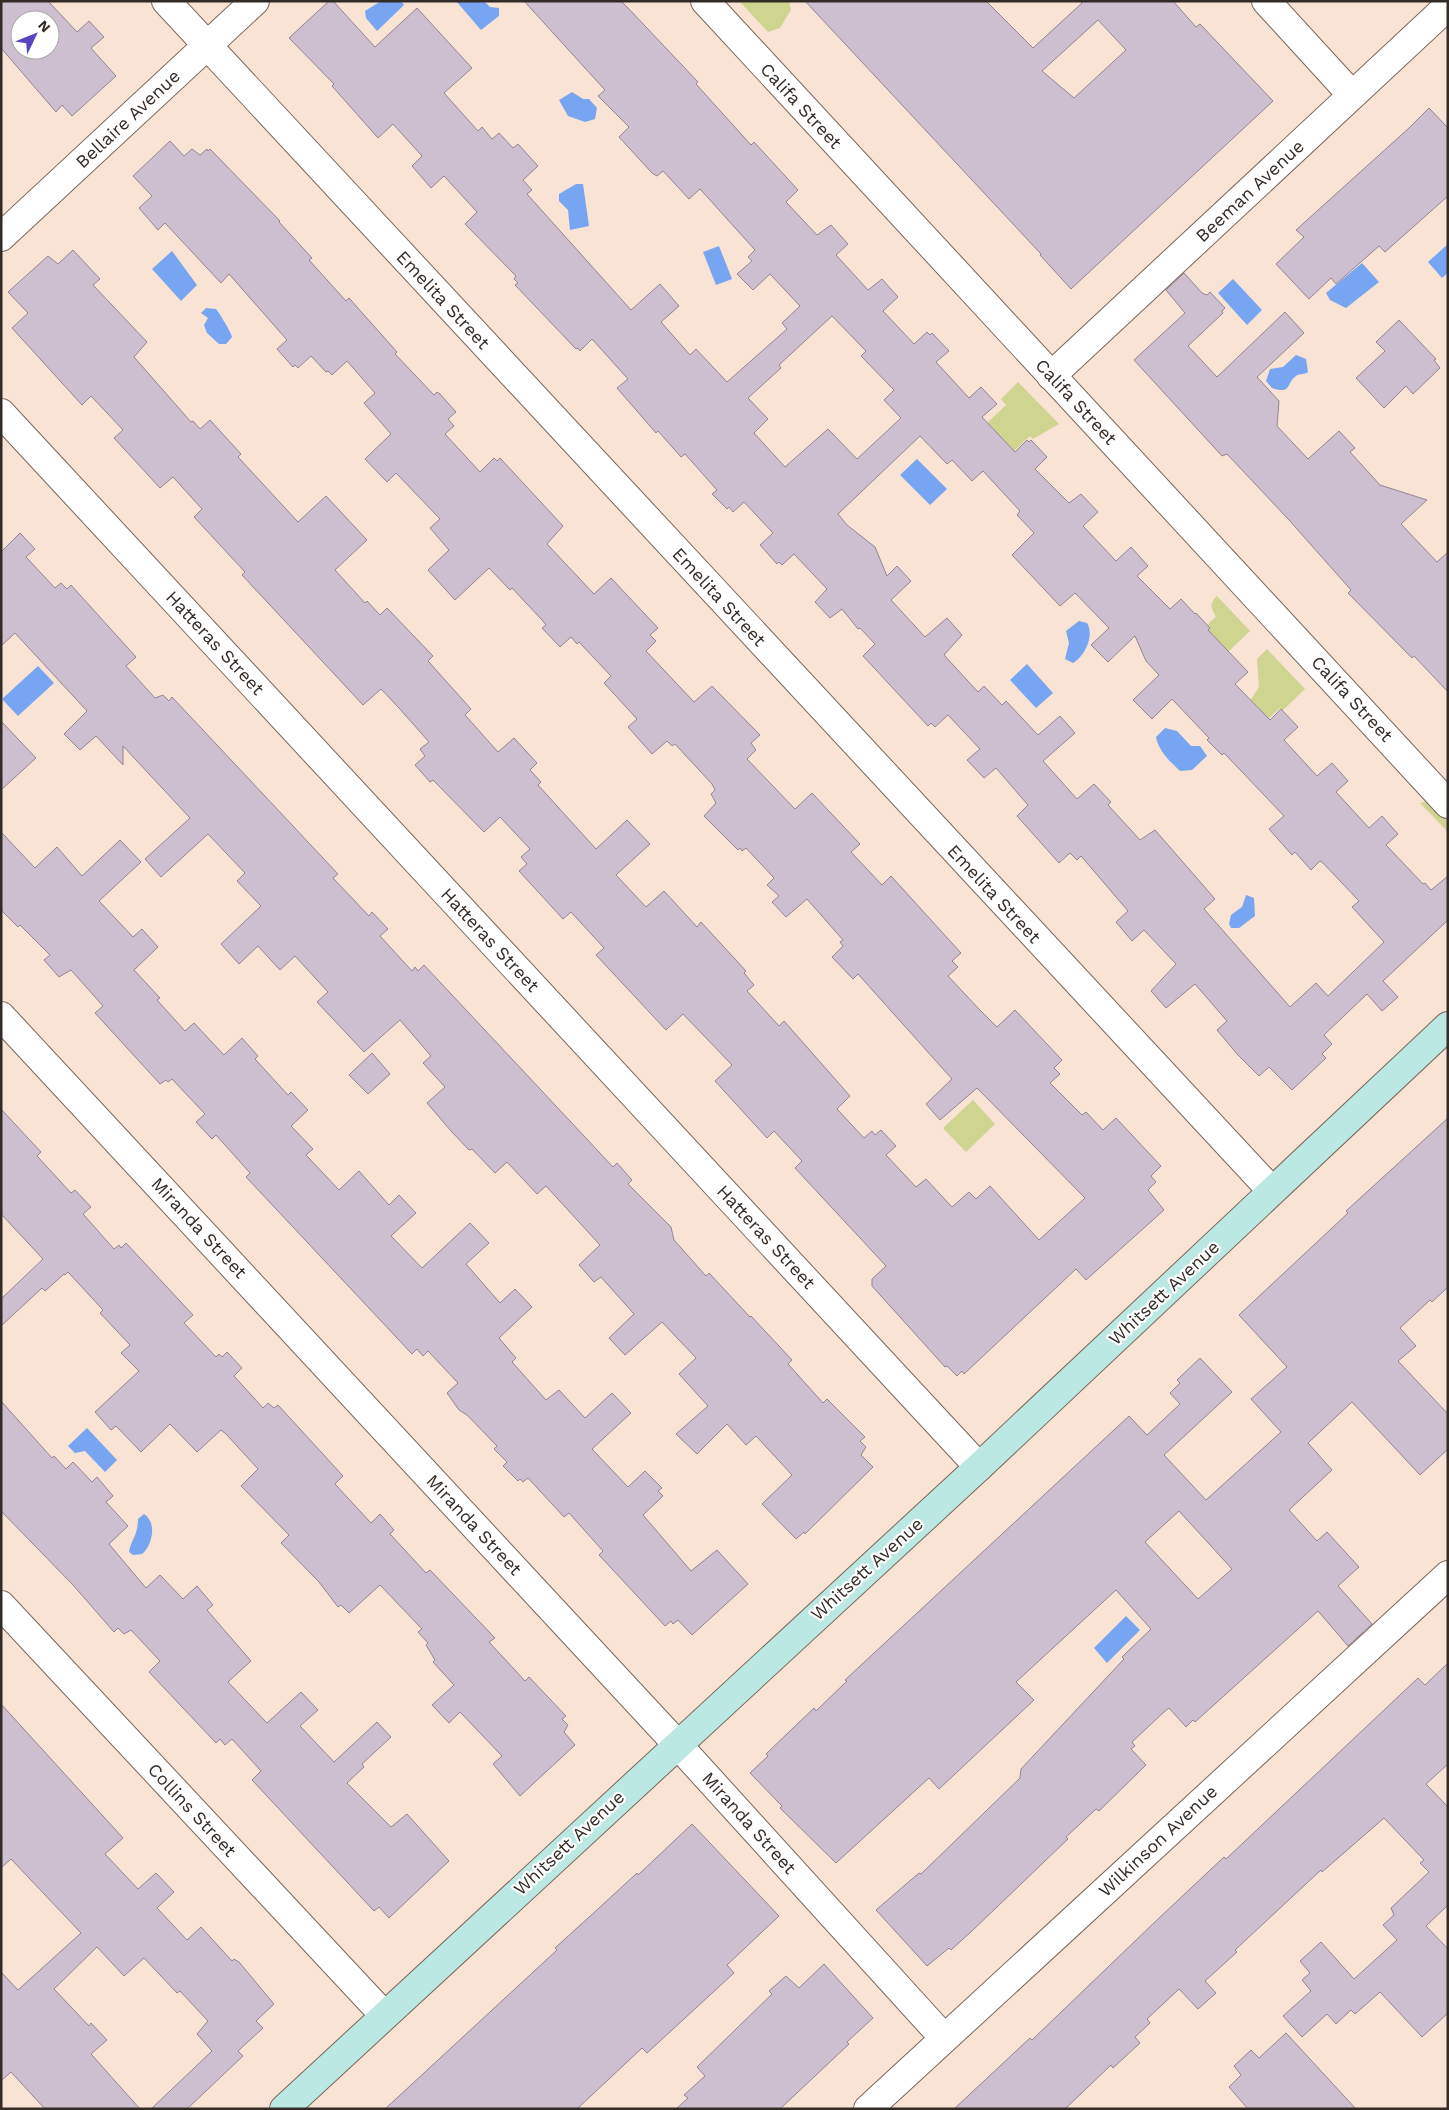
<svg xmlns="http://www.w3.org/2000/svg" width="1449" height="2110" font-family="'Work Sans',sans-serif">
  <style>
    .green { fill: #cfd491 }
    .water { fill: #77a5f2 }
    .building { fill: #cdbed0; stroke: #938495; fill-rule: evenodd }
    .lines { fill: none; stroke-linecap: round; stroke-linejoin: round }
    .minor-casing { stroke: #79675a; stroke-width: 30 }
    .tertiary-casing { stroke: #79675a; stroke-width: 30 }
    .secondary-casing { stroke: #79675a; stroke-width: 30 }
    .minor { stroke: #fff; stroke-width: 28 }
    .tertiary { stroke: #fff; stroke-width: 28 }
    .secondary { stroke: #bce8e4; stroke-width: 28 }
    .labels { text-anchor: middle; stroke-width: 4.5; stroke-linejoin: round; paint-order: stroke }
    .street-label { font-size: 18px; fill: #332b26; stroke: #fff }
  </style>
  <rect width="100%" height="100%" fill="#f8e3d5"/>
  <g class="green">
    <path d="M739,1H789L791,10L780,28L768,32Z"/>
    <path d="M1018,382L1059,424L1033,439L1030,436L1013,452L987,423L1006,405L1001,399Z"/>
    <path d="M1217,596L1250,631L1213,666L1207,625L1216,617C1211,607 1209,604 1217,596Z"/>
    <path d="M1267,649L1305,689L1282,711L1280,708L1264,723L1250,701L1259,687L1257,659Z"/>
    <path d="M1428,801L1448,821V832L1420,803Z"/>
    <path d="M973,1100L995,1124L966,1152L943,1128Z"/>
  </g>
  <g class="water">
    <path d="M381,1H401L404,5L377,31L366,18L365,11Z"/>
    <path d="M456,1H484L490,7L499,8V16L481,30Z"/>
    <path d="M572,92L583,99H589L597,108L595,119L585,122L568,116L559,100Z"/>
    <path d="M576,184H583L589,226L570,230L568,210L559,201V194Z"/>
    <path d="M1448,244V273L1442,278L1428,262Z"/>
    <path d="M719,246L732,279L716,285L703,252Z"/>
    <path d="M172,251L197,285L181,301L152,269Z"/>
    <path d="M1362,263L1379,282L1346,308L1330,300L1326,293Z"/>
    <path d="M1233,279L1262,310L1247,325L1218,293Z"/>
    <path d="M206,308L216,309C219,312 232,334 232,337L226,344H219L207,333L204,325L208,318L201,313Z"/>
    <path d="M1296,355L1306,359L1308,372C1304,375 1300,373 1296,376C1286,383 1292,395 1272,388L1266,381L1270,369L1283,367Z"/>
    <path d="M917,459L947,489L930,505L900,475Z"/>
    <path d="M1079,621L1087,623C1095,636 1084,657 1073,663L1065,659L1069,643L1066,631Z"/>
    <path d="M1027,664L1053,693L1036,708L1010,680Z"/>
    <path d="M38,666L54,683L18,716L2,699Z"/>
    <path d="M1165,728L1177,731L1191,746H1200L1207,756L1192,770L1180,771C1170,761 1159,752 1156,737Z"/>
    <path d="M1246,895L1254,898L1255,916L1239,928H1231L1229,924L1231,915L1242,907Z"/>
    <path d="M87,1428L117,1460L105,1472L85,1451L75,1453L68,1446Z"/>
    <path d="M144,1514C157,1522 153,1545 142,1554L133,1555L129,1552C131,1539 138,1536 138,1519Z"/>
    <path d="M1126,1616L1140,1630L1107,1663L1094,1648Z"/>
  </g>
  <g class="building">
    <path d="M1,1H48L77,32L89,21L104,37L91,48L116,76L72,116L62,105L56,112L1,48ZM20,20H50V50H20Z"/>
    <path d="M329,1H333L375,47L417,8L472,68L444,93L478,131L482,127L492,139L499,133L513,148L518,144L538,166L523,180L532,190L527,194L631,310L660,284L679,306L661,322L690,355L696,349L727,382L787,329L782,323L800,306L770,274L753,290L737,274L752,261L748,257L755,250L700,189L689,199L663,171L657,176L652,173L619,137L629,127L598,96L605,90L524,1H621L629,9L698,82L696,84L751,145L754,142L798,190L786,202L817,235L831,225L848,244L836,255L868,290L882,279L898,297L883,311L914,344L927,332L930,335L932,333L949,351L936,362L969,398L981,387L997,404L982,417L1015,452L1027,440L1029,442L1031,440L1047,457L1035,469L1069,503L1081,494L1098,512L1083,526L1116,561L1131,547L1148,566L1137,576L1170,609L1181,599L1195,614L1196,613L1210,628L1208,630L1248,672L1235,684L1270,720L1281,709L1298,727L1284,740L1317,776L1332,763L1348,781L1336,792L1369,828L1382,816L1398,834L1386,845L1423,884L1425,883L1431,890L1448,876V920L1383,981L1398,997L1382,1011L1367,994L1324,1035L1332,1044L1322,1054L1326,1058L1292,1090L1269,1067L1259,1076L1237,1054L1217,1030L1227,1021L1195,984L1166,1008L1151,991L1176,964L1144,930L1132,941L1116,922L1128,911L1081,856L1077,860L1070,853L1059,863L1017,816L1028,805L996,768L984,778L967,760L980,749L948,715L935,727L931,723L928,726L863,656L875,644L860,628L858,629L842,609L830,618L815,602L827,589L794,554L782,565L779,562L777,564L760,545L773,533L744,502L733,512L729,507L727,509L712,494L717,490L685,454L681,457L658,431L656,433L617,388L628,379L592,339L580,351L578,348L576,349L515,285L518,283L514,279L516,276L465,224L477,212L444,176L431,188L412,166L422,156L393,124L378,138L332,86L334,84L289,38ZM832,316L866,351L861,356L894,390L884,400L901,418L857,459L828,429L785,467L754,433L768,419L748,398L781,368L779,365ZM920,436L947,464L952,460L972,481L983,471L1020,511L1017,515L1034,533L1012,555L1060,606L1075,593L1109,628L1091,645L1108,662L1135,636L1146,661L1159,675L1133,700L1152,719L1172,699L1209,738L1207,740L1222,755L1224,753L1284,816L1269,829L1292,855L1295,852L1311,870L1320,861L1323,863L1359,901L1352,907L1384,942L1328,996L1316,983L1290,1007L1204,909L1215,899L1155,830L1140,840L1108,805L1111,802L1094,784L1077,799L1043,761L1075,733L1060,716L1038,735L1006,701L1002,705L984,686L978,692L944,655L962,635L947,618L925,637L891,600L911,581L897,566L887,576L875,547L847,525L838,514Z"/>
    <path d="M805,1H986L1033,48L1082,3L1080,1H1173L1196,27L1200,24L1273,101L1071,289L1040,255L1041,254ZM1098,20L1126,50L1074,98L1042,71Z"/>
    <path d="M1429,108L1448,128V196L1385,252L1379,246L1336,284L1331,278L1309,299L1276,264L1304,237L1296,230L1409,128Z"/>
    <path d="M170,141L184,156L192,149L200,155L207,149L208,151L210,149L280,221L279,222L312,258L309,260L346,301L349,298L397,352L395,354L434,395L437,392L440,394L456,412L448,419L454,426L445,434L480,472L494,458L497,461L500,458L563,526L547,544L594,594L611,578L658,628L650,635L656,641L646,651L694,702L712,686L760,735L751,743L756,750L747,759L795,809L812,793L860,844L851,852L882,885L891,876L961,953L952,961L958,967L948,976L978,1008L997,1027L1015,1010L1062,1060L1054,1068L1060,1074L1050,1083L1082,1115L1086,1112L1103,1130L1116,1118L1161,1166L1151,1176L1156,1182L1148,1190L1164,1210L1086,1280L1076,1269L964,1374L962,1371L957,1376L947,1366L945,1367L872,1286V1279L886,1266L795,1168L802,1161L774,1131L767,1138L715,1081L732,1065L683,1014L666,1030L596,955L604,948L571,912L563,919L519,871L527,864L521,857L530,849L500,817L484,832L433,780L430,782L415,765L425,756L420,749L429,742L399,708L381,689L363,705L242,575L245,572L194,517L202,509L173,477L160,488L114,438L123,430L91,396L82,405L12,328L28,313L8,292L48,256L58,264L73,250L100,279L93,285L147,342L134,357L191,422L193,421L200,429L210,420L241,454L238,457L298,522L326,496L367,540L335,570L365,603L367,601L380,615L387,608L433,656L428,661L471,709L465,715L498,752L514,738L537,763L530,770L541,782L538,785L596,849L627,820L650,844L616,875L646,907L664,891L697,927L701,922L746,971L744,973L754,985L747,991L779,1026L784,1021L850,1096L837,1109L864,1138L872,1131L875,1135L881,1130L896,1146L886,1155L916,1187L926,1179L952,1207L969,1192L976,1199L990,1186L1039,1240L1085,1198L977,1088L940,1120L926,1104L952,1079L858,974L853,979L832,957L843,946L840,942L843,940L807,899L786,917L772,902L779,896L767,885L774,878L746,848L742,851L740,848L738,850L704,816L716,803L711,794L715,790L712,784L675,744L672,746L667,741L652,754L628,727L637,719L604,683L611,676L579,642L577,644L571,637L560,647L542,628L546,625L542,620L512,588L510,590L489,568L455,600L428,570L449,550L430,528L440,519L396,473L387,482L365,459L391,434L364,403L375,393L347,361L332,375L328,371L326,372L311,356L298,368L295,365L293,367L277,349L287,340L229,274L221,283L165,223L158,230L139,208L152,196L133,176Z"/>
    <path d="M1184,273L1202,293L1207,295L1210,292L1225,308L1222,311L1223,313L1188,346L1217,377L1285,312L1304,333L1257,377L1279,401L1277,426L1308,459L1339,431L1355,448L1350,452L1380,485L1427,500L1401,524L1437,562L1448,552V692L1414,656L1412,658L1348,593L1351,590L1289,520L1227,454L1222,456L1134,360L1185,313L1166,290Z"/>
    <path d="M1399,320L1436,359L1434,360L1440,368L1413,394L1406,386L1384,408L1356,378L1385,351L1376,342Z"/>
    <path d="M20,533L35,549L26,557L55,588L61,583L67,589L71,585L136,657L126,666L155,698L163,695L169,701L172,697L338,874L333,878L369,916L372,912L388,929L380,936L412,971L415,967L418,971L424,965L613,1167L617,1163L632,1180L628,1184L671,1227L674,1240L706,1276L709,1273L750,1317L751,1316L792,1360L788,1364L823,1403L827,1399L865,1437L860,1441L866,1447L861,1455L873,1467L805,1534L804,1532L796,1539L762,1504L792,1475L756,1436L746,1445L727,1424L697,1454L676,1434L708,1406L679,1374L696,1358L662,1322L625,1355L609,1338L634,1314L601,1277L594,1282L579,1265L600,1245L546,1186L537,1194L507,1162L495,1173L472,1149L469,1150L451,1131L427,1103L445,1087L423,1063L431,1056L400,1020L364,1052L317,1002L328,992L295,956L280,970L258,946L239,964L221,944L261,906L237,881L245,873L208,834L161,877L145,859L190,818L123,746V765L96,736L80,750L64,734L87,711L15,633L1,646V552Z"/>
    <path d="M1,721L36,758L1,790Z"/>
    <path d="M1,832L35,868L57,847L82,876L120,840L141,862L99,901L133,937L142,929L158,947L134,970L160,998L157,1000L185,1031L194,1023L224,1055L242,1038L258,1056L255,1059L288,1095L291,1092L308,1110L291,1126L313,1149L306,1155L339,1190L359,1171L389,1205L399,1195L416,1213L391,1236L422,1268L470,1223L489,1243L466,1264L500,1303L515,1289L532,1307L499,1338L516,1358L512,1362L546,1400L559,1390L585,1418L612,1393L631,1413L592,1449L628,1487L645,1471L662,1488L658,1491L663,1496L643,1515L691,1571L717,1550L748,1584L692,1635L678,1620L673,1624L671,1621L665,1626L599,1555L603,1551L569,1513L564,1517L528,1478L523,1482L520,1479L518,1481L503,1466L507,1462L494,1449L497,1446L467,1415L459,1410L447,1393L458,1383L428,1351L423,1356L417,1349L412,1354L246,1177L250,1173L216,1135L212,1139L196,1122L205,1114L172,1079L168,1082L166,1080L160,1084L95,1013L103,1006L71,970L59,977L44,960L50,955L20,925L18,927L1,910Z"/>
    <path d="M372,1053L390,1074L368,1094L349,1075Z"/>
    <path d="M1,1109L41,1152L37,1156L71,1193L75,1190L91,1207L83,1214L114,1249L119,1245L121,1248L126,1243L193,1315L184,1323L216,1357L219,1354L222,1357L227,1352L242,1368L234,1376L263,1408L268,1403L274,1408L278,1405L343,1476L335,1484L371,1523L380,1514L394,1530L390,1534L426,1573L430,1570L495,1638L489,1642L525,1681L529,1677L566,1716L562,1719L568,1725L564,1732L575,1745L520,1796L493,1764L502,1756L460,1712L449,1723L432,1705L454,1685L433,1662L435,1660L426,1645L428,1643L418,1632L422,1629L380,1585L349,1613L341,1605L338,1607L319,1582L281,1543L289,1535L241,1486L258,1469L226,1434L221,1430L197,1452L170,1424L141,1452L116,1426L111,1430L95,1412L139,1371L121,1353L130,1345L100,1313L103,1310L68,1272L65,1275L64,1274L45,1291L42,1288L1,1326V1299L43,1259L1,1214Z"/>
    <path d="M1448,1118V1287L1432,1302L1430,1300L1400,1328L1416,1346L1398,1361L1448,1414V1449L1420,1475L1352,1402L1308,1443L1332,1470L1289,1510L1317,1541L1327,1532L1359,1567L1338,1586L1372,1624L1348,1646L1318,1611L1195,1722L1193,1720L1186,1727L1169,1708L1164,1712L1132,1742L1135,1746L1131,1749L1146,1765L1099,1811L1096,1809L1066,1837L1068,1839L973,1930L951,1950L949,1948L927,1966L876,1910L919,1873L921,1874L1020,1778L1021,1769L1124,1659L1122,1657L1151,1629L1116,1590L1016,1682L1034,1700L939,1789L929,1778L836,1863L780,1808L782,1806L750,1773L768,1756L766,1754L814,1708L816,1711L847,1681L845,1680L1129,1416L1147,1435L1180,1404L1170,1393L1180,1383L1177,1380L1200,1358L1232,1392L1164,1455L1206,1500L1281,1432L1251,1399L1287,1367L1239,1315L1331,1229L1348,1213L1346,1211ZM1179,1511L1232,1569L1198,1599L1145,1542Z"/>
    <path d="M1,1401L52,1458L54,1456L66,1469L73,1462L92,1482L97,1477L113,1496L106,1502L128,1526L109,1544L146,1588L160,1575L183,1599L197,1586L213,1605L207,1610L251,1661L228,1682L267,1723L301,1692L318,1710L300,1726L334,1762L377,1722L391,1737L362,1764L364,1767L347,1783L391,1827L407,1814L449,1861L389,1918L379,1907L374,1911L252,1780L261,1771L232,1739L225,1745L220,1739L216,1743L149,1672L160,1661L131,1630L124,1634L118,1628L114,1632L73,1585L1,1511Z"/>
    <path d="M1448,1663V1764L1426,1784L1448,1807V1905L1426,1926L1448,1949V2013L1422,2037L1380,1992L1355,2014L1351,2010L1336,2024L1327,2014L1302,2037L1283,2016L1311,1991L1302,1980L1310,1973L1300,1961L1321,1942L1354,1979L1397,1940L1383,1925L1394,1915L1391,1908L1429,1872L1420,1863L1424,1860L1384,1818L1322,1872L1321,1870L1235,1950L1237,1952L1205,1981L1216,1993L1198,2009L1179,1989L1147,2019L1150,2023L1135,2037L1140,2043L1113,2068L1111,2065L1065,2109H954L1030,2038L1032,2040L1158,1919L1224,1857L1226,1859L1418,1678L1425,1685Z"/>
    <path d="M1,1704L123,1838L105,1854L138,1889L156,1873L174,1892L157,1908L187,1940L201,1927L232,1961L234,1959L239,1962L274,2004L256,2021L263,2028L238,2051L243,2056L187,2109H151L212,2051L197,2034L208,2021L180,1991L177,1993L144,1958L124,1976L97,1947L54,1989L89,2026L91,2023L107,2040L91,2054L140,2109H45L11,2072L1,2081V1972L18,1990L81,1933L11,1859L1,1868Z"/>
    <path d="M692,1824L779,1916L727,1965L734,1973L647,2053L642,2048L577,2109H385L557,1950L555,1948L599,1908L637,1873L638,1875Z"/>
    <path d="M824,1964L873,2018L847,2042L849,2044L780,2109H676L688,2098L684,2095L705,2076L697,2067L772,1994L769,1991L786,1976L799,1988Z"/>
    <path d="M1286,2033L1356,2109H1248L1229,2087L1241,2075L1234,2066L1251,2050L1259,2058Z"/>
  </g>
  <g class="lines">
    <g class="minor-casing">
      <g id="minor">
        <path d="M166,1L1272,1191"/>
        <path d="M705,1L1448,804"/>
        <path d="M1266,1L1352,95"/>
        <path d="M1051,376L1448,6"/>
        <path d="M1,413L979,1467"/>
        <path d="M1,1016L677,1744L944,2038"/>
        <path d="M1,1605L384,2015"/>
        <path d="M868,2109L1448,1575"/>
      </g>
    </g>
    <g class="tertiary-casing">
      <path id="tertiary" d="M1,237L255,1"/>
    </g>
    <g class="secondary-casing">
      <path id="secondary" d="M284,2109L979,1467L1448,1026"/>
    </g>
    <use href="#minor" class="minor"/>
    <use href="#tertiary" class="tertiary"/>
    <use href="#secondary" class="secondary"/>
  </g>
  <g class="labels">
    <g class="street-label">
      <text transform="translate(801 106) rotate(47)" y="6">Califa Street</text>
      <text transform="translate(128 119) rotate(-43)" y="6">Bellaire Avenue</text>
      <text transform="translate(1250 191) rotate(-43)" y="6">Beeman Avenue</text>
      <text transform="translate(443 300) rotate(47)" y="6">Emelita Street</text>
      <text transform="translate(1076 402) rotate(47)" y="6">Califa Street</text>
      <text transform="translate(719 597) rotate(47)" y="6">Emelita Street</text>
      <text transform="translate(215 643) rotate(47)" y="6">Hatteras Street</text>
      <text transform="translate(1352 699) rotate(47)" y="6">Califa Street</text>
      <text transform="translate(994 894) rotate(47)" y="6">Emelita Street</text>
      <text transform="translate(490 940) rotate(47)" y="6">Hatteras Street</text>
      <text transform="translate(199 1228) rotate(47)" y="6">Miranda Street</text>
      <text transform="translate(766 1237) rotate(47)" y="6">Hatteras Street</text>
      <text transform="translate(1164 1293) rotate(-43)" y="6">Whitsett Avenue</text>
      <text transform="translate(474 1525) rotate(47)" y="6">Miranda Street</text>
      <text transform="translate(867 1569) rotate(-42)" y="6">Whitsett Avenue</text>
      <text transform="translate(192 1810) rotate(47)" y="6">Collins Street</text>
      <text transform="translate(749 1823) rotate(48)" y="6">Miranda Street</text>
      <text transform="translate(1158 1841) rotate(-43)" y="6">Wilkinson Avenue</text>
      <text transform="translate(569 1843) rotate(-43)" y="6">Whitsett Avenue</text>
    </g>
  </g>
  <rect width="1449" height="2110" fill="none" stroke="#332b26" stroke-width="5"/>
  <g transform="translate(35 35) rotate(47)"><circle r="24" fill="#ffffff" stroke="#adaaa8"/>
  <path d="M0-4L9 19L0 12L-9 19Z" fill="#5546be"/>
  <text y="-8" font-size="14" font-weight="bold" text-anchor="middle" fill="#332b26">N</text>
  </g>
</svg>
